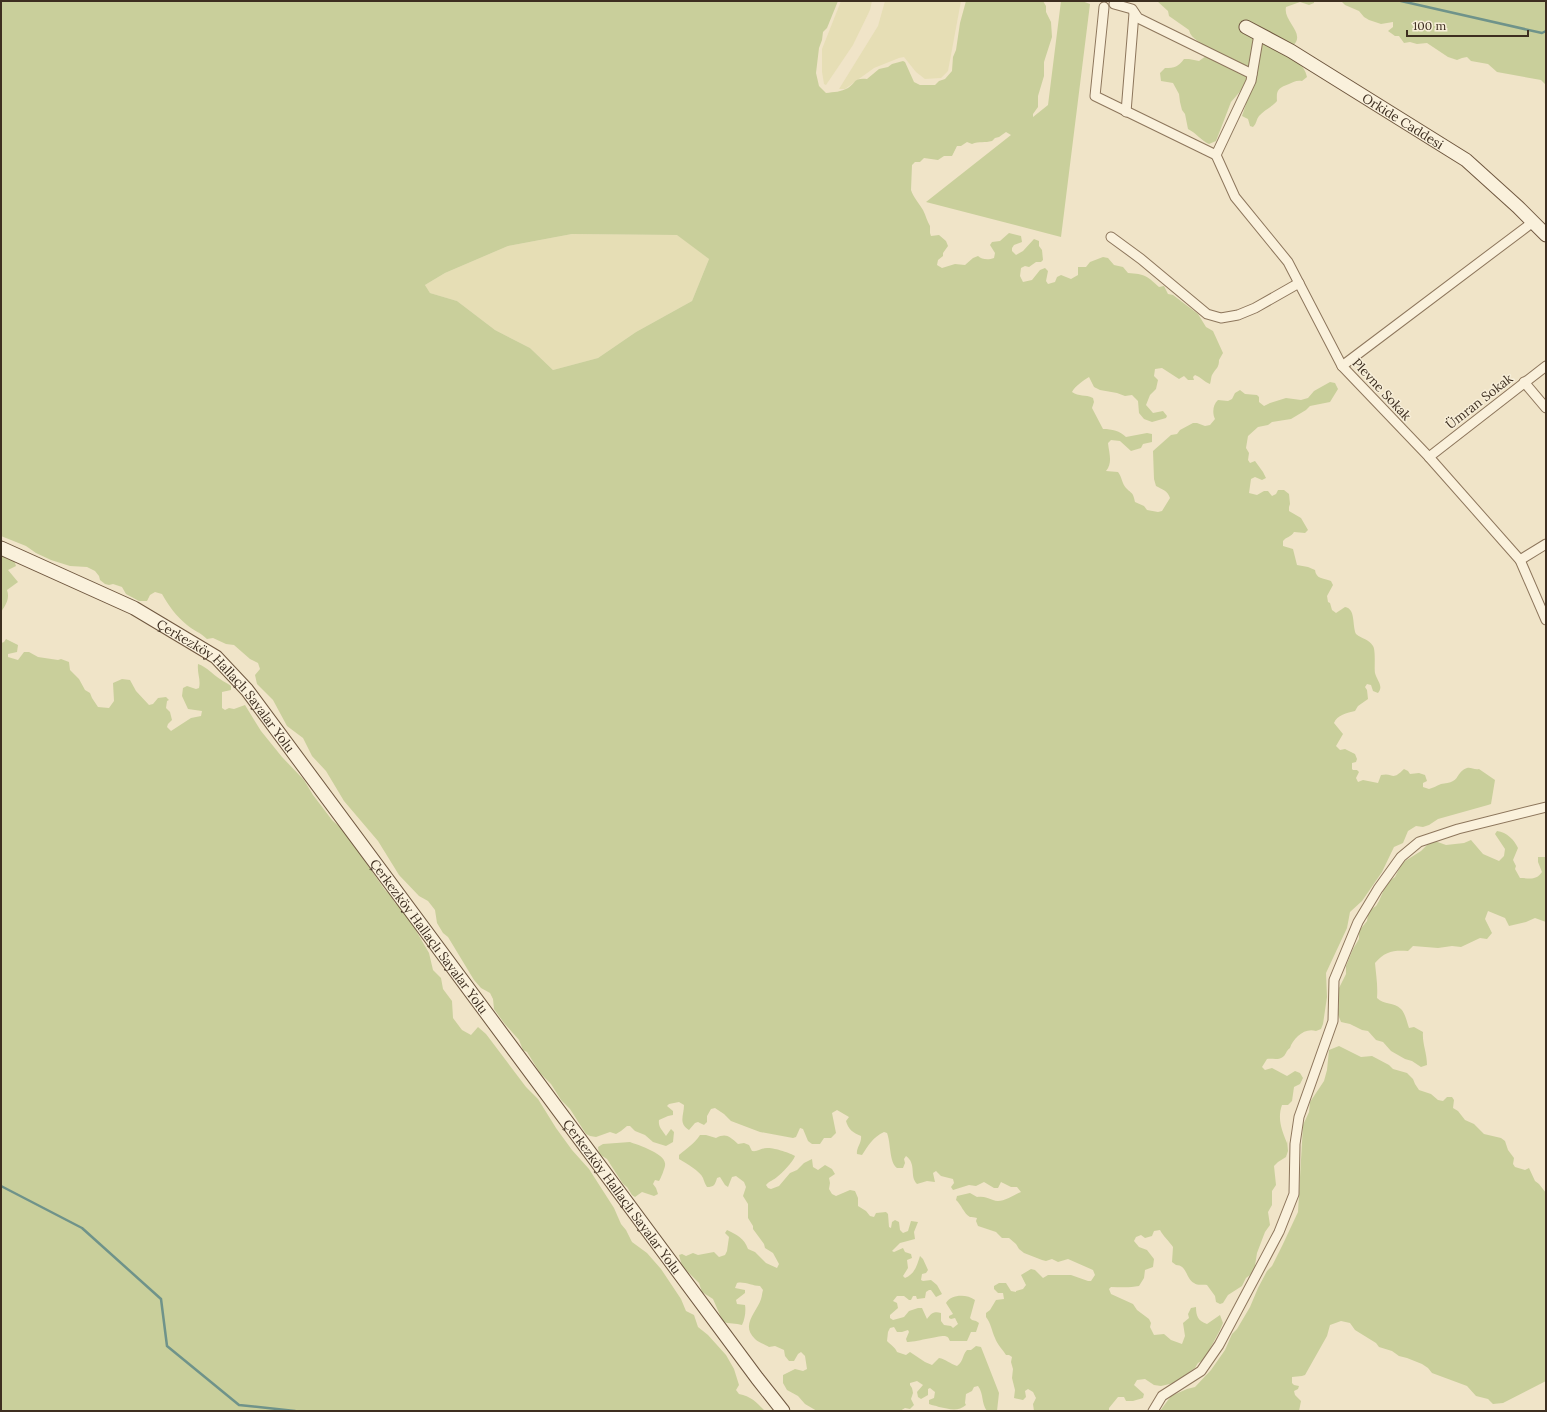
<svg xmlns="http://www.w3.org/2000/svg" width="1547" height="1412" font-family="Lora,serif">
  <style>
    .farmland { fill: #e6deb5 }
    .green { fill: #c9cf9b; fill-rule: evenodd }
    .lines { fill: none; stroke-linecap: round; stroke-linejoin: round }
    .stream { stroke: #6f938a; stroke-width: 2.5 }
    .street-casing { stroke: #8d765c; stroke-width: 11 }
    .secondary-casing { stroke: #6f573f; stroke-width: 15 }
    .street { stroke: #faf1dc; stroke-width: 9 }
    .secondary { stroke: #faf1dc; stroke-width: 13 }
    .labels { text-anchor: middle; stroke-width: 3; stroke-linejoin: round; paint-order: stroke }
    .street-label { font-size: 13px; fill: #3d2e20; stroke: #f7eed8 }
  </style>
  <rect width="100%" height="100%" fill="#f0e4c8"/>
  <g class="farmland">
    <path d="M841,1H872L870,10L853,45L826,85L824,84L822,72V49Z"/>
    <path d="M885,1H961L948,71L941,78L925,79L916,72L904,57L899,58L874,68L845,89H839L878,26Z"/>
    <path d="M572,234L678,235L709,259L692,301L636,332L598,358L553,370L530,348L495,330L457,301L430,293L425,285L445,273L508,246Z"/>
  </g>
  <g class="green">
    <path d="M1,1H838L827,28L823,32L822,40L819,48L816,73L819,86L826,93C834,92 841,92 848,88C857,82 853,78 867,79L879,69L888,67L892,64L903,61L905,62L914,82L920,85H935L939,81L945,79L952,71L953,57L956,50L960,23L966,1H1043L1046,6V12L1051,22L1052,37L1044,62V76L1038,96V107L1033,114V117L1048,105L1061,1H1082L1090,4L1061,237L926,202L1011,135L1006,132L999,137L995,138L992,141C985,143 979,141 972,144L967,142L961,146H957L952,156H944L938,160L924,158L920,162H915L912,165L911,190C913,197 919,203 923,210C926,216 927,221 930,226V233L931,236L939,235L946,241L948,246L943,253V256L938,260L937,265L942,268L955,264L965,265L973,258L978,256C982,260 989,260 994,258L995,253L990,245L992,242L1000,241L1009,233L1021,236L1022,242L1014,245L1012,248V251L1016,255L1023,251L1034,239L1039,241V246L1042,250L1043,260L1041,262H1036L1029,267L1025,266L1021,268L1020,276L1023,282L1032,280L1040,270L1045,268L1048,271L1046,281L1048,284L1055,282L1057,277L1061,275L1071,279L1078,275V267H1086L1090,262L1103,257L1108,258L1114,265L1123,267L1128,273C1145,274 1147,276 1159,287L1164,286L1168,294L1173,295L1198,314L1206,327L1213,331L1223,353L1219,360C1219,368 1216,368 1212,375C1211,377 1211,381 1210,384C1204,382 1201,377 1195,375L1193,377L1194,380H1188L1184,376L1179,379L1162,368L1155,369L1154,376L1158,380L1156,389L1150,395L1146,405L1153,413L1163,411L1167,416L1166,418L1152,422L1144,419L1139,413L1138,401L1132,395L1125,396L1117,393L1100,390L1094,387L1089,377C1084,380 1075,386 1072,392C1079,397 1085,394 1093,398L1094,402L1092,408L1103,429C1112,429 1120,431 1126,437L1147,433L1152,434V442L1143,444L1141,448L1131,451L1120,441L1111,440L1108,443C1109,453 1113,463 1106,471L1118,472C1122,477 1122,484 1126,488C1132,494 1133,492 1135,502L1144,506L1147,510L1158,512L1162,511L1170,498C1167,490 1163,490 1156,486L1154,479L1153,451L1171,435L1177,434L1180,430L1193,423H1197L1205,426L1210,425L1215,419C1212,413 1213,404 1218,400L1228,401L1232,399L1235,393L1240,390L1245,394L1257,395L1259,397V402L1264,406L1270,403L1286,398L1301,400L1308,398L1314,391L1330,382L1335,383L1338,389L1330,402L1310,406L1306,410L1291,419L1272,422L1268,425L1258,427L1248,436L1246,448L1249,453L1248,460L1250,463L1255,461L1263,472L1266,478L1262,480L1255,477L1251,479L1249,493L1257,495L1264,491H1268L1272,496L1276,494L1278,490H1284L1289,494L1290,504L1289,507V511L1301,518L1308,530L1305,533L1294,532C1291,537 1286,537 1283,541V546L1293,549L1297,565L1308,567L1315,570C1316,579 1323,578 1331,581L1333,585L1327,596L1328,602L1330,603L1332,610L1336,613L1345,607C1356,609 1352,625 1356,634C1362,639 1369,639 1373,646C1376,651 1374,667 1375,673C1377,681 1384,686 1378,693L1373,691L1371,685L1367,684L1365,687L1367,690L1368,699L1358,706L1355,711C1347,713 1337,715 1334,723L1343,734L1336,746L1340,750L1345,749L1355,754L1357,759L1356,762L1352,763V769L1353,770H1357L1359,772L1356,778L1358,782L1363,780L1378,783L1381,775C1394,772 1391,782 1404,769L1408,771L1410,774L1419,773L1425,775L1427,781L1423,783V787L1429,789C1433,788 1436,786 1441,784C1445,783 1450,783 1453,781C1459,778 1458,771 1467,768C1471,767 1474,770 1479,769L1495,780L1491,804L1488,805L1438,819L1429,825L1423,827L1416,826L1408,831L1403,843L1394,847L1382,872L1362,901L1350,912L1347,928L1326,973L1327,997L1323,1024L1321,1029L1316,1031C1305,1027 1293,1038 1290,1048C1286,1051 1286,1054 1284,1056C1279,1061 1272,1058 1267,1059L1262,1067L1265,1070L1272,1068L1287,1076L1295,1071L1300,1073L1303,1078L1300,1084L1294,1087L1292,1101L1288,1105H1282C1277,1119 1282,1131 1287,1143V1140L1288,1151L1286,1157L1278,1162L1274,1166L1276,1185L1272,1191V1205L1268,1212L1270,1225L1265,1232L1257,1253L1254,1272L1246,1278L1242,1286L1228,1295L1223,1303L1220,1304L1216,1302L1215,1296L1207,1285C1203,1284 1198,1286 1194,1283C1186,1279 1187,1265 1176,1265L1172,1262L1173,1247C1169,1241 1163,1236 1160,1230L1154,1231L1152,1236L1145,1238L1141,1235L1136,1237L1134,1241L1139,1247L1147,1250L1154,1259L1153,1267L1145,1270L1144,1278L1139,1286C1129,1288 1120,1287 1111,1287L1109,1289L1111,1294L1133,1304L1137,1310L1149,1319L1151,1323L1150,1327L1154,1335L1164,1334L1171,1340L1182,1344L1185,1336L1183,1323L1189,1318L1188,1314L1191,1308L1196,1307C1196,1316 1198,1321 1207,1324L1220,1315L1223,1323L1220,1330L1204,1360L1198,1363L1195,1368L1174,1383L1161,1386L1154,1385L1145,1379L1137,1380L1134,1385L1144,1394L1143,1398L1133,1401H1126L1124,1397H1118L1109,1408V1411H1034L1033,1404L1036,1398L1033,1392L1028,1389L1025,1391L1026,1397L1023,1400L1014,1398L1015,1390L1012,1378L1013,1369L1011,1362L1012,1357L1009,1355H1006C1003,1350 997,1344 995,1338C992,1332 991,1323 986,1317V1313L990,1310L996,1300L1004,1299L1003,1293H998L994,1289V1286L999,1283H1006L1011,1291L1016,1292V1291L1023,1289L1026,1285L1021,1275L1031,1269L1035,1270L1043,1278L1048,1275H1071L1088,1281H1091L1095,1275L1093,1270L1068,1259L1058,1262L1052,1259L1046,1261L1042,1260L1024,1253L1019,1249L1016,1244L1009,1238H1002L996,1232L978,1226L976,1221L977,1218C974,1217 972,1217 970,1217C964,1214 961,1204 956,1200L957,1196L970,1193L977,1197C984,1196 987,1198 993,1200C1002,1204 1013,1195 1021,1192L1017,1187H1011L1001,1182L998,1188H994L984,1182L976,1186L969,1185L953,1190L951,1187L954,1183L953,1179L941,1176L936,1171L933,1173L935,1182L927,1181L917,1184C909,1176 917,1164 906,1156L904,1159L905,1163L903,1168H897C889,1162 891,1143 887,1133L884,1132C873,1137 868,1146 862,1155L857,1154C856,1148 862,1143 861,1136C853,1133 848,1129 846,1121L849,1117L837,1110L832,1113L836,1133L831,1138H824L820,1144H812L808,1141L803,1129L800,1128L796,1137L793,1138L760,1132L731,1121L724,1114L715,1108L711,1109L707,1116V1122L704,1125L698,1122L695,1123L689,1130C678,1123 684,1116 684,1105L679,1102L669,1104L667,1106L673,1111V1115L668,1116L659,1120C658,1127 662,1130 666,1136L671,1129L674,1132L673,1142L666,1146L653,1142L645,1135L635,1131L630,1126H627L621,1131L616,1134L610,1132L596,1137L590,1136L586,1134L570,1109L561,1100L551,1084L540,1073L527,1052L523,1050L519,1040L504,1023L494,1009L493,999L490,993L481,988L474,980L448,937L443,933L437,923L435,910L428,901L419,896L399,875L378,841L344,801L326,771L312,756L303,738L287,726L273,700L257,684L255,675L260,669L258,663L250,659L234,645L226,644L213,638L207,639C200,632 194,631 187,625C176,616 169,606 162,594L155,592L150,595L147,601H139L126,594L122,587L113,584L109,585L105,584L100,580L99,576L95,571L87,567L70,566L51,560L36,553L26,546L1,536ZM572,234L677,235L709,259L692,301L636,332L598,358L553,370L530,348L495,330L457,301L430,293L425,285L445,273L508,246Z"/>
    <path d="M1157,1H1314V3L1309,5L1300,2L1286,7C1283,20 1302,31 1296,42C1293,46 1289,51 1286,55C1295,63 1304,63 1307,77L1302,81C1296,80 1294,82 1289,84C1279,88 1276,89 1277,101C1272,107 1264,110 1259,116C1256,120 1257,123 1253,127L1250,126L1248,119L1242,116L1246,104L1243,88L1231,102L1216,141L1209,144C1202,141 1196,133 1188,129L1185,114L1182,110L1180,102L1179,94L1173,83L1161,81L1160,73L1165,68C1175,68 1178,67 1184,59H1189L1199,61L1206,56L1208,50C1203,42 1191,40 1189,30L1169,16L1168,11Z"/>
    <path d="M1341,1H1546V85L1541,80L1497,72L1488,64L1471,61L1467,57L1462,58L1457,60L1448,57L1427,43L1417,44L1410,42L1404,43L1399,36H1395L1388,31L1393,27V22L1381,24L1369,20L1364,17L1359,11L1345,5Z"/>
    <path d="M1,555L14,560L16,566L8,570L18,582L7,590C10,598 6,605 1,612Z"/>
    <path d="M6,639L18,645L17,652L8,654V657L18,660L24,652H29L38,657L58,660L61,659L69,662L70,670L79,679L85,690L90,693L92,698L98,707L109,708L114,701L113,683L122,679L130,680L136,691L149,705L153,704L158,698L166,697L169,700L167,701L166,708L170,712L172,720L168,724L167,727L171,731L191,718L201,716L202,711L188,709L182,696L183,688L187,686L196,689L199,688C201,679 197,674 198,664C207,667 212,674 220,679C224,682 227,683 231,686V690L222,692V708L225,710L229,708L234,709L245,705L261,731L282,757L304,780L313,795L332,820L344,831L385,890L390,894L395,903L403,908L429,953L433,970L441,978L443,989L452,1001L453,1018L462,1030L471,1035L478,1027L486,1034L526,1087L538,1099L556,1128L572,1150L589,1169L614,1208L621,1224L626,1230L632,1242L647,1253L661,1269L681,1299L686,1311L694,1315L698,1327L708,1335L726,1355L734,1369L739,1385L736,1390L739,1394C751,1396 757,1403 765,1411H1V643L4,642Z"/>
    <path d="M1497,831C1507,832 1514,840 1518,848L1513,860L1516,866L1515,869L1520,878C1529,878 1536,881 1542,872L1538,862V857H1546V922L1535,918L1526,922L1509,926L1505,918L1488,911L1485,919L1492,933L1487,939L1480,938L1461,947L1452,946L1438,948L1413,946L1408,951C1394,950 1385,951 1375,963C1376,975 1378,985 1377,998C1384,1005 1394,1002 1401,1009C1405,1013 1407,1022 1409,1028L1414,1027L1423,1032C1422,1043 1427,1053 1427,1065L1421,1067L1412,1061L1405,1059L1391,1051L1383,1042L1376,1040L1368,1031L1362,1030L1350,1024L1341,1022L1337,1012L1339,1006V988L1346,974V966L1353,949L1359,939V931L1367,921L1368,915L1370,910L1376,906L1379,901L1385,887L1389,881L1395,877L1402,863L1421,851L1432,840L1446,845L1464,843L1471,840L1483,854L1499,861L1504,856L1505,849L1495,834Z"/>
    <path d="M1339,1046L1361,1057L1372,1056L1389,1065L1393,1069L1407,1073L1413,1079L1415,1084L1419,1090L1431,1094L1438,1100L1443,1101L1447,1097H1452L1454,1100L1453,1108L1458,1111L1465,1120L1474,1124L1484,1134L1501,1138L1505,1141L1508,1150L1514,1158L1513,1164L1515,1167L1525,1170L1529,1168L1535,1181L1539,1184L1546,1193V1381L1503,1403L1493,1404L1488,1399L1476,1396L1467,1386L1432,1373L1428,1368L1422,1364L1407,1358L1399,1356L1392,1351L1379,1347L1376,1343L1355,1330L1350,1323L1341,1321L1330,1325L1327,1336L1305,1375L1302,1376L1292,1377V1383L1294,1385L1299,1386L1298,1389L1294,1391L1295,1395L1301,1401L1299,1411H1160L1171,1396L1187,1389L1195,1387L1211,1370L1225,1350L1232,1334L1237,1329L1250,1307L1258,1288L1267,1271L1272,1266L1283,1244L1298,1212L1303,1125L1309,1112L1310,1102L1324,1081L1327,1070L1329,1050Z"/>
    <path d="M700,1135H706L716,1138C726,1133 729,1136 738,1144L744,1143L749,1145L752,1151C758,1152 761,1148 767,1148C772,1147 791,1153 795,1156C793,1162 782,1173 777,1177C774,1180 769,1181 766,1185L768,1188L771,1189L779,1186L790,1173L797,1170L804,1163L812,1159L813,1167L818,1170L825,1165L832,1169L835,1174L829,1178L830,1183L829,1189L832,1194L836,1196L850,1190L855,1191L858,1198V1206L866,1211L870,1216L874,1217L876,1213L886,1212L888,1214L889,1227L891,1228L892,1222L895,1220L899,1222L900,1230L903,1233L908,1231L911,1221L918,1222L914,1232L915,1239L900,1243L892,1251L894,1252L903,1248L905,1252L911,1254L912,1258L907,1260L908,1268L903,1276L905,1278C915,1274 917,1265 920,1256L923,1259L928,1270L926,1273L922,1274L921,1280L923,1281L931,1280L937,1285L942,1294L936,1297L931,1290H929L926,1292L925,1298L917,1299L916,1296H913L911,1300H909L904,1296H897L893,1301L897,1303L898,1308L890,1315V1318L893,1320L904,1317L909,1311L918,1308H922L927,1319C931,1314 933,1311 941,1313V1321L944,1325L951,1326L953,1328L958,1324L955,1318L951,1319L949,1318V1316L953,1314L946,1303C951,1294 967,1294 975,1300L970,1318L972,1320L976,1321L979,1323L976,1332H971L967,1341H950C948,1338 949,1337 945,1336C941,1335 915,1342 907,1342L906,1339L909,1332L908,1330L902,1332H897L894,1327L890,1328L888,1332L887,1341C891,1345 895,1347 897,1352L906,1355L910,1352L925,1362L932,1365L939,1358C946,1359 950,1364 957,1366C964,1361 962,1355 967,1350H971L976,1346L981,1347L999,1393L997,1411H987C981,1403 984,1394 978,1386L974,1387L972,1391L966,1394L965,1403L966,1405C958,1412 949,1409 939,1407C935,1405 933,1406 929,1404V1400L934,1398L935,1392L930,1388L928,1389V1395L921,1399L918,1397L917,1392L923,1385L917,1381L910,1383V1385L912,1388L913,1393L911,1399L914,1405L910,1409L905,1408L900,1411H817L805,1404L798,1396L787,1390L783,1383V1375L795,1369L803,1371L807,1369L805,1356L801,1352L798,1354L794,1361H789L785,1356L784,1350L775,1346L769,1347C765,1344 759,1343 755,1339C740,1325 757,1312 761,1299C762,1296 762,1293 763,1290L760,1286C752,1286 744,1281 737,1283L735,1288L745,1290V1293L736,1300L737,1304L745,1305C746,1311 745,1319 742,1325C736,1323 729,1324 723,1322L713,1299L702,1292L699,1283L682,1266L679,1255L682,1254L686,1256L693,1253L698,1255L714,1252L719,1257L725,1255L727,1251L729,1237L725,1233L727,1230C737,1235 744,1238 748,1249L755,1252L766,1263L777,1268L779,1264L773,1253L765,1248L764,1244L753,1229V1226L748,1218V1204L743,1196L746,1187L744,1182L736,1176L732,1177L728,1187L725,1185L720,1177L717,1178C715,1185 714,1187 707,1187C705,1184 704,1181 703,1178C700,1171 686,1163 679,1159V1155C687,1148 694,1144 700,1135Z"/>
    <path d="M630,1142C638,1145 668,1154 665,1166C664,1170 661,1178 659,1181L655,1180L653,1184L656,1188L658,1194L654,1196L642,1192L635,1197L632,1195L627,1187L623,1184L607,1159L599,1154L598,1147L603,1144Z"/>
  </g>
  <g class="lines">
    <g class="stream">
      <path d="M1401,1L1542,33L1546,31"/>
      <path d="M1,1186L82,1228L161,1299L167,1346L239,1405L295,1411"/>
    </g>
    <g class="street-casing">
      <g id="street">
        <path d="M1114,4L1132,9L1138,18L1252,74"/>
        <path d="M1104,7L1095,96L1216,155"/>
        <path d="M1259,34L1251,81L1216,155L1235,197L1288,262L1342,366L1429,457L1520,560L1546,620"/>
        <path d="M1126,112L1134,13"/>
        <path d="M1111,237L1141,259L1207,314L1221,318L1238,315L1255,308L1299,283"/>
        <path d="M1342,366L1533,222"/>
        <path d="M1524,382L1546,408"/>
        <path d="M1429,457L1546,366"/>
        <path d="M1520,560L1546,544"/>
        <path d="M1153,1411L1162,1396L1201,1371L1219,1345L1279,1232L1294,1194L1295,1144L1299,1117L1333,1021L1334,980L1358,922L1378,889L1401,857L1419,842L1458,829L1546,807"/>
      </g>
    </g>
    <g class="secondary-casing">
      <g id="secondary">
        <path id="s1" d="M1246,27L1291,51L1466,160L1518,207L1546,235"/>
        <path id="s2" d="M1,548L134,608L216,657L247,690L757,1378L783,1411"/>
      </g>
    </g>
    <use href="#street" class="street"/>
    <use href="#secondary" class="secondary"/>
  </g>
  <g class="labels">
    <g class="street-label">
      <text dy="5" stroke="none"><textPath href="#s1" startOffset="183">Orkide Caddesi</textPath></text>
      <text transform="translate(1382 389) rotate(47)" y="5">Plevne Sokak</text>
      <text transform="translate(1479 401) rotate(-38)" y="5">Ümran Sokak</text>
      <text dy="5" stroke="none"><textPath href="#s2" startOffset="268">Çerkezköy Hallaçlı Sayalar Yolu</textPath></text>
      <text dy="5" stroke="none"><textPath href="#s2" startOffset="593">Çerkezköy Hallaçlı Sayalar Yolu</textPath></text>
      <text dy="5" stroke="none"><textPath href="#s2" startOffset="917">Çerkezköy Hallaçlı Sayalar Yolu</textPath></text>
    </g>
  </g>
  <rect width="1547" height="1412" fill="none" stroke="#3d2e20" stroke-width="4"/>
  <path d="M1407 30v6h121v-6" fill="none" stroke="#3d2e20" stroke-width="2"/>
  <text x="1413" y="30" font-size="12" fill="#3d2e20" stroke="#f7eed8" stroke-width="3" paint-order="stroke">100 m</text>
</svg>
